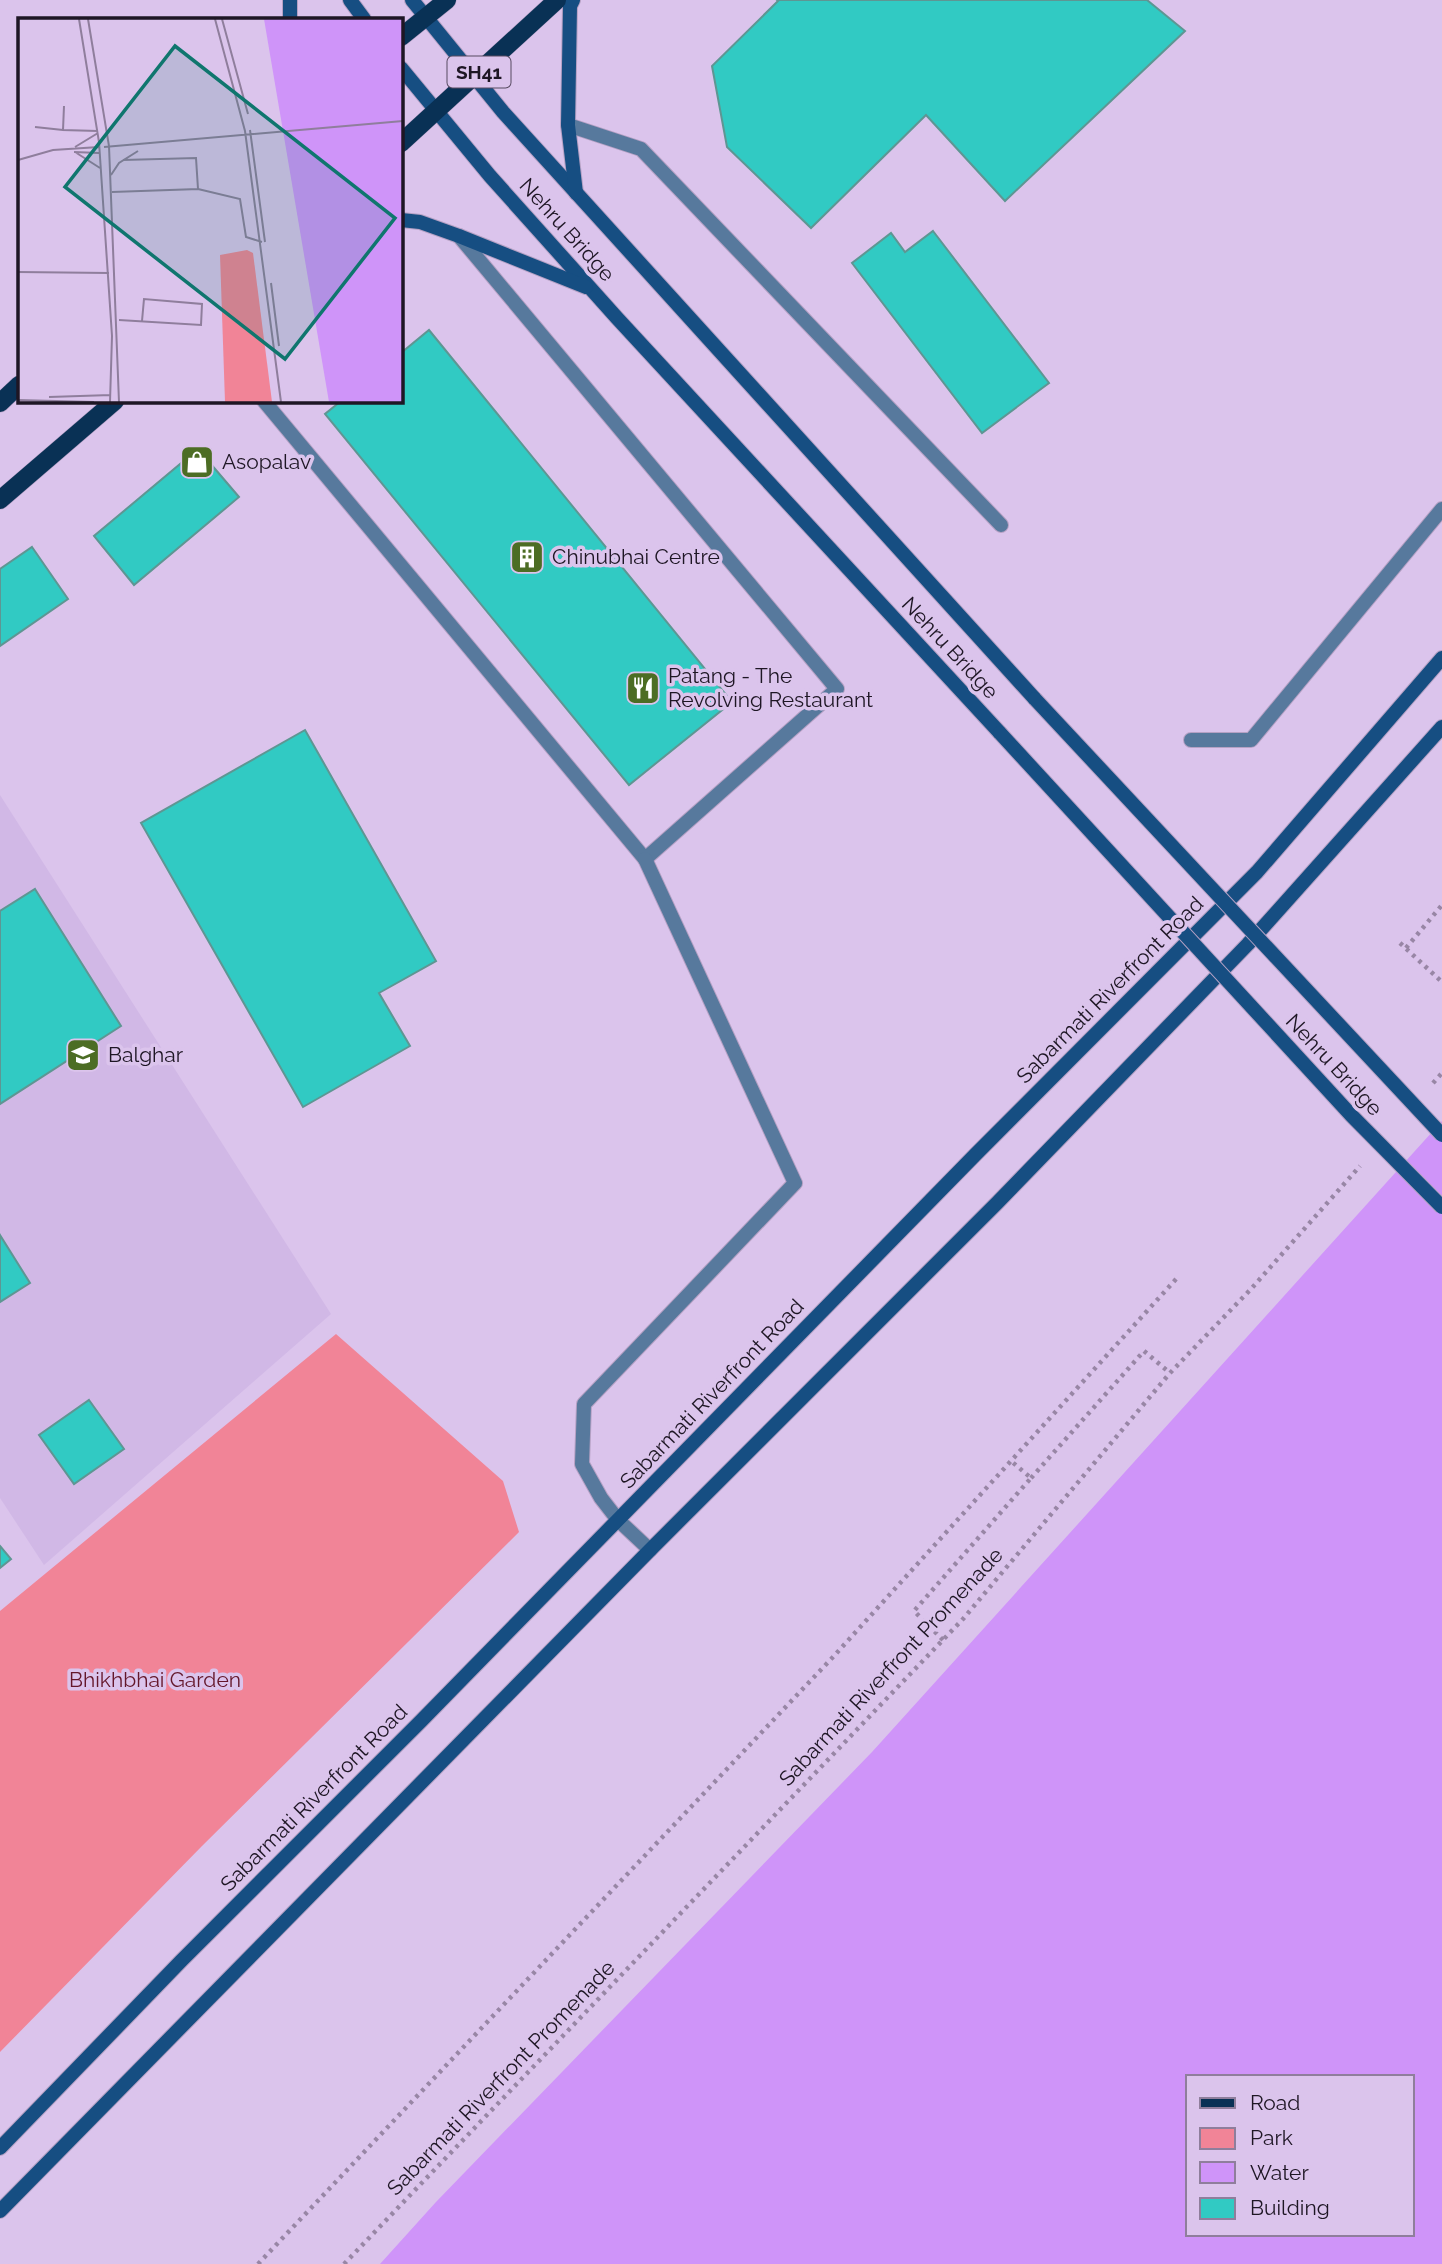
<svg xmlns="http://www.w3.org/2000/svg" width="1442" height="2264" font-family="Raleway,sans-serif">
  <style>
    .built { fill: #d1b8e6 }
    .green { fill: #f18497 }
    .water { fill: #cf94f9; fill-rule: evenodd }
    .building { fill: #31cac3; stroke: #5e9693; stroke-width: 2 }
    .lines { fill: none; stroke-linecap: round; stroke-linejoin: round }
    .lane-casing { stroke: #b5a1c4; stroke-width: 16 }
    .street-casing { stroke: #b5a1c4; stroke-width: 16 }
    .secondary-casing { stroke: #b5a1c4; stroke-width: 16 }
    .primary-casing { stroke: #b5a1c4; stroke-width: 19 }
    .path { stroke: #9886a5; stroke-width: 4.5; stroke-dasharray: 3.5 5; stroke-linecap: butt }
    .lane { stroke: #57799d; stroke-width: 14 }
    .street { stroke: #57799d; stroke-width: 14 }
    .secondary { stroke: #164e82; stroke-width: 14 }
    .primary { stroke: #093155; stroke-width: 18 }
    .secondary-bridge-casing { stroke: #b5a1c4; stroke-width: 16; stroke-linecap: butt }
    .secondary-bridge { stroke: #164e82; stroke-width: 14 }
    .labels { text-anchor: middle; stroke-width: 7; stroke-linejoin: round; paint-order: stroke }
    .shield { fill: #dbc4ec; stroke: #574a60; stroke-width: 2 }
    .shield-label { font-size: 19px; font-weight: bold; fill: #1e1624 }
    .street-label { font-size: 21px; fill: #1e1624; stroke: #dbc4ec }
    .poi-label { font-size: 21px; fill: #1e1624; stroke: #dbc4ec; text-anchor: start }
    .park-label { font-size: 21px; fill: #64172b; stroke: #dbc4ec }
    .inset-road { fill: none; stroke: #8f7e9c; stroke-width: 2 }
    .view { fill: #0f766e; fill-opacity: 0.15; stroke: #0f766e; stroke-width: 3.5 }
    .inset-edge { fill: none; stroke: #1e1624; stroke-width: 3.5 }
  </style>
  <rect width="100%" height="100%" fill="#dbc4ec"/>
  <path class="built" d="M0,795L331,1314L44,1565L0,1498Z"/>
  <path class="green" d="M336,1334L503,1481L519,1532L202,1846L0,2052V1611Z"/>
  <path class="water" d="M1442,1121V2264H380L436,2202L872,1752ZM1188,2077H1412V2234H1188Z"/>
  <g class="building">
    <path d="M777,0H1147L1185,31L1005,201L926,115L811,228L727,147L712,66L778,1Z"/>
    <path d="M933,231L1049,383L982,433L852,263L891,233L905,252Z"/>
    <path d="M429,330L732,702L629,785L325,414L341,401H401V353Z"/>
    <path d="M198,449L239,497L134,585L94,536Z"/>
    <path d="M32,547L68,599L0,646V569Z"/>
    <path d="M305,730L436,961L379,993L410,1046L303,1107L141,823Z"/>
    <path d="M35,889L121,1026L0,1104V911Z"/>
    <path d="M0,1235L30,1283L0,1302Z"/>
    <path d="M89,1400L124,1449L74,1484L39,1435Z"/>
    <path d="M0,1546L11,1559L0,1568Z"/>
  </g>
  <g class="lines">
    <g class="lane-casing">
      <g id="lane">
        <path d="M568,125L641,149L1001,525"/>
        <path d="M1191,740H1251L1442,509"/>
      </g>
    </g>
    <g class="street-casing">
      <g id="street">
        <path d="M264,401L645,859L837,689L459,236"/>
        <path d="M645,859L795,1183L584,1404L582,1464L601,1498L618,1520L650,1550"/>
      </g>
    </g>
    <g class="secondary-casing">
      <g id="secondary">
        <path d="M350,0L364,19"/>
        <path d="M412,0L503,112L1035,699"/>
        <path d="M573,0L570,6L568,125L576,193"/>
        <path d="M290,19V0"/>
        <path d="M401,68L490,176L617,318L1000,733"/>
        <path d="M401,220L420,222L459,236L586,287"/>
        <path d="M0,2148L181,1961L421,1721L975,1155L1257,872L1442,658"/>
        <path d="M0,2211L650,1550L997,1203L1248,944L1442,727"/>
      </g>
    </g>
    <g class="primary-casing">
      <g id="primary">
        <path d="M401,37L447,0"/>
        <path d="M401,143L557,0"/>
        <path d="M0,403L19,385"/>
        <path d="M0,500L115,401"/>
      </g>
    </g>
    <g class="path">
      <path d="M1400,943L1442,982"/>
      <path d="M1406,948L1442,905"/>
      <path d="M1433,1083L1442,1073"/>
      <path d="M1031,1478L1144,1351L1170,1373"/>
      <path d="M943,1640L914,1611L1031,1478L1011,1461"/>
      <path d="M258,2264L833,1657L1177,1278"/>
      <path d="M344,2264L963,1619L1170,1373L1251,1289L1360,1166"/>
    </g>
    <use href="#lane" class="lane"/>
    <use href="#street" class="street"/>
    <use href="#secondary" class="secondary"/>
    <use href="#primary" class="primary"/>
    <g class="secondary-bridge-casing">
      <g id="secondary-bridge">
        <path d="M1035,699L1442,1135"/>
        <path d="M1000,733L1351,1115L1442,1207"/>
      </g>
    </g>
    <use href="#secondary-bridge" class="secondary-bridge"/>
  </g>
  <defs>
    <g id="shop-square" transform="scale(1.75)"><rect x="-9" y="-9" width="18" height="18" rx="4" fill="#4c6d24" stroke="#dbc4ec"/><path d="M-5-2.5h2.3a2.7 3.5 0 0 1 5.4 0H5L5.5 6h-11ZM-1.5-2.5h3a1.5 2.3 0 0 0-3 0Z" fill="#fff"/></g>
    <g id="building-square" transform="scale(1.75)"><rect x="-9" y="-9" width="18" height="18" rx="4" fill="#4c6d24" stroke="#dbc4ec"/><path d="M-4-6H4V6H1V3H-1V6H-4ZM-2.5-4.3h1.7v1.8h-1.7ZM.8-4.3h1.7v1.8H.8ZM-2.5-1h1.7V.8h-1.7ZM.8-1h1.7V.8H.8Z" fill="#fff"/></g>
    <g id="restaurant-square" transform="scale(1.75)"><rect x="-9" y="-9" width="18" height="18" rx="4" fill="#4c6d24" stroke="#dbc4ec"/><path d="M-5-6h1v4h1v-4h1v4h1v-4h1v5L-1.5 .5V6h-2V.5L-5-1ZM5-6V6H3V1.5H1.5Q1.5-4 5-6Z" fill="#fff"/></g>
    <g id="school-square" transform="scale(1.75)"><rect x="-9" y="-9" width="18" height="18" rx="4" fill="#4c6d24" stroke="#dbc4ec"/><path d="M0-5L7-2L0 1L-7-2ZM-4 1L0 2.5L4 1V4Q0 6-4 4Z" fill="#fff"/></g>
  </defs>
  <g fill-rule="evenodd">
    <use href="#shop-square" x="197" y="462"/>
    <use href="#building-square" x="527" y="557"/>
    <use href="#restaurant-square" x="643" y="688"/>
    <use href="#school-square" x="83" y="1055"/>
  </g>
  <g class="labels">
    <rect class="shield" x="447.5" y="56.5" width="63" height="31" rx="5"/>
    <g class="shield-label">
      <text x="479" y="79">SH41</text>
    </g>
    <g class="street-label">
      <text transform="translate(567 230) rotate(48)" y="7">Nehru Bridge</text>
      <text transform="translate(950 648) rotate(47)" y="7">Nehru Bridge</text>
      <text transform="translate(1110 990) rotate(-45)" y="7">Sabarmati Riverfront Road</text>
      <text transform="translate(1334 1065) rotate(47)" y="7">Nehru Bridge</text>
      <text transform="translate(712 1394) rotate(-46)" y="7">Sabarmati Riverfront Road</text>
      <text transform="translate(891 1667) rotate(-47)" y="7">Sabarmati Riverfront Promenade</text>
      <text transform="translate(314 1798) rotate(-45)" y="7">Sabarmati Riverfront Road</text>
      <text transform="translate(501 2078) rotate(-46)" y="7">Sabarmati Riverfront Promenade</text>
    </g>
    <g class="poi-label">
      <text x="222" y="469">Asopalav</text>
      <text x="552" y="564">Chinubhai Centre</text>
      <text x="668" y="683">Patang - The<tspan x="668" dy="24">Revolving Restaurant</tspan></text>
      <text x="108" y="1062">Balghar</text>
    </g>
    <g class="park-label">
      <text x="155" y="1687">Bhikhbhai Garden</text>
    </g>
  </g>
  <g transform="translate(18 18)">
    <rect width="385" height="385" fill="#dbc4ec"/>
    <path d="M229,232L235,235L254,384H207L202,237Z" fill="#f18497"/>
    <path d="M246,1H385V384H311Z" fill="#cf94f9"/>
    <path class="inset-road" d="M61,1L81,124L94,318L92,384M70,1L91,128L101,384M197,1L227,113L263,384M204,1L230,96M46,88L45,112L80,113M17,109L45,112M232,112L247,224M57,129L80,115M86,129L385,103M56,134L81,135M57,134L82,150M0,142L35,132L81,129M93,157L101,145L120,133M180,171L222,181L228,219L244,224M94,174L180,171L178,140L105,142M0,254L91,255M253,265L261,328M101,302L183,307L184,286L126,281L124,303M31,379L93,377M0,382L76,384"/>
    <path class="view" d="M157,28L377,200L267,341L47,169Z"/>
    <rect width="385" height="385" class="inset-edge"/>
  </g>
  <rect x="1186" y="2075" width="228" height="161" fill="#dbc4ec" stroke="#8f7e9c" stroke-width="2"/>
  <rect x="1200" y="2098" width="35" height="10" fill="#093155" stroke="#8f7e9c" stroke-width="2"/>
  <text x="1250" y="2110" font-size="21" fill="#1e1624">Road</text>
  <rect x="1200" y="2128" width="35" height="21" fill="#f18497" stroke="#8f7e9c" stroke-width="2"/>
  <text x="1250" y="2145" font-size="21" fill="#1e1624">Park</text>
  <rect x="1200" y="2162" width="35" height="21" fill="#cf94f9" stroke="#8f7e9c" stroke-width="2"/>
  <text x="1250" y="2180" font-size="21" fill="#1e1624">Water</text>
  <rect x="1200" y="2198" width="35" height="21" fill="#31cac3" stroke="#8f7e9c" stroke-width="2"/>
  <text x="1250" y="2215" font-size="21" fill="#1e1624">Building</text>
</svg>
